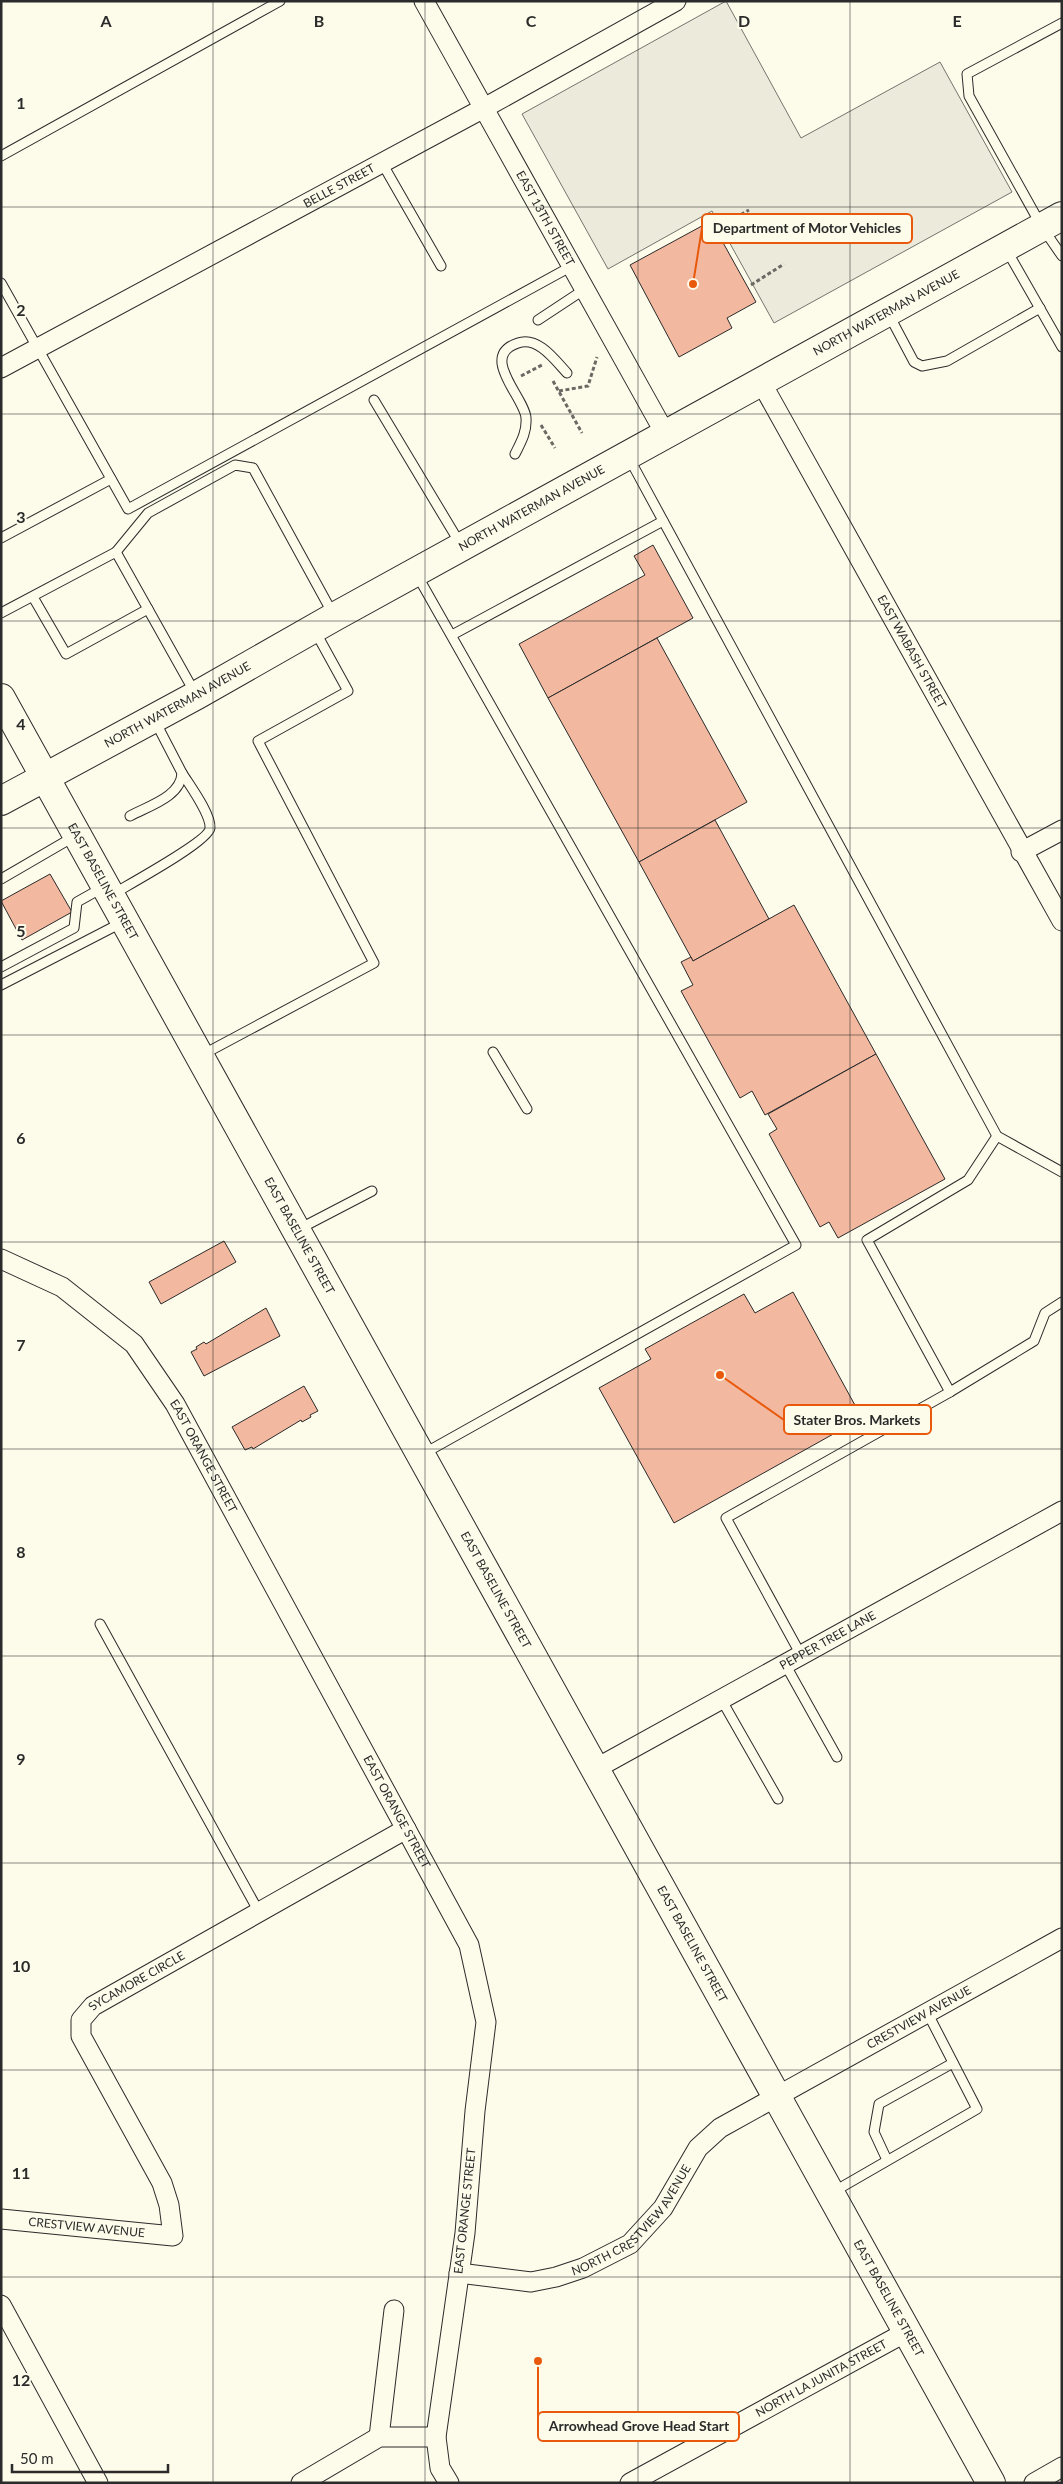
<svg xmlns="http://www.w3.org/2000/svg" width="1063" height="2484" font-family="Lato,sans-serif">
  <style>
    .parking { fill: #eceadb; stroke: #74746e }
    .building { fill: #f2b8a0; stroke: #2b2b2b }
    .lines { fill: none; stroke-linecap: round; stroke-linejoin: round }
    .lane-casing { stroke: #2b2b2b; stroke-width: 11 }
    .street-casing { stroke: #2b2b2b; stroke-width: 21 }
    .primary-casing { stroke: #2b2b2b; stroke-width: 30 }
    .path { stroke: #6a6964; stroke-width: 3; stroke-dasharray: 4 2.5; stroke-linecap: butt }
    .lane { stroke: #fdfbea; stroke-width: 9 }
    .street { stroke: #fdfbea; stroke-width: 19 }
    .primary { stroke: #fdfbea; stroke-width: 28 }
    .grid { fill: none; stroke: #2b2b2b; stroke-width: 1; stroke-opacity: 0.55 }
    .labels { text-anchor: middle; stroke-width: 4; stroke-linejoin: round; paint-order: stroke }
    .street-label { font-size: 12px; fill: #2b2b2b; stroke: #fdfbea }
    .grid-label { font-size: 16px; text-anchor: middle; font-weight: bold; fill: #2b2b2b; stroke: #fdfbea; stroke-width: 4; stroke-linejoin: round; paint-order: stroke }
    .leader { fill: none; stroke: #e8590c; stroke-width: 2 }
    .callout-dot { fill: #e8590c; stroke: #fdfbea; stroke-width: 2 }
    .callout { fill: #fdfbea; stroke: #e8590c; stroke-width: 2 }
    .callout-label { font-size: 14px; text-anchor: middle; font-weight: bold; fill: #2b2b2b }
  </style>
  <rect width="100%" height="100%" fill="#fdfbea"/>
  <path class="parking" d="M726,1L801,138L940,62L1012,192L774,323L712,211L608,269L522,114Z"/>
  <g class="building">
    <path d="M711,221L756,302L727,318L732,328L679,357L630,265Z"/>
    <path d="M653,545L693,618L548,698L519,644L645,575L634,556Z"/>
    <path d="M657,638L747,802L639,862L548,698Z"/>
    <path d="M715,820L769,919L693,961L639,862Z"/>
    <path d="M50,874L72,912L22,940L1,901Z"/>
    <path d="M794,905L876,1054L765,1115L752,1091L740,1098L681,991L693,985L681,962L691,957L693,961Z"/>
    <path d="M876,1054L945,1179L838,1238L829,1222L820,1227L769,1134L777,1129L768,1114Z"/>
    <path d="M224,1241L236,1262L161,1304L149,1282Z"/>
    <path d="M793,1292L862,1418L674,1523L599,1388L651,1359L645,1349L744,1294L755,1313Z"/>
    <path d="M266,1308L280,1336L204,1376L191,1352L197,1349L196,1347L204,1342L206,1344Z"/>
    <path d="M304,1386L318,1411L310,1415L311,1417L302,1422L301,1420L253,1449L252,1447L245,1450L232,1427Z"/>
  </g>
  <g class="lines">
    <g class="lane-casing">
      <g id="lane">
        <path d="M1062,23L967,74L969,96L1042,227L1062,256"/>
        <path d="M1,156L280,1"/>
        <path d="M382,163L441,266"/>
        <path d="M1006,249L1062,347"/>
        <path d="M1,283L128,509L572,266"/>
        <path d="M889,315L914,362L922,366L947,361L1040,308"/>
        <path d="M538,320L585,289"/>
        <path d="M374,400L461,545"/>
        <path d="M515,454C521,442 527,432 526,418C525,398 478,356 518,343C538,336 555,360 567,373"/>
        <path d="M629,458L997,1136L1062,1172"/>
        <path d="M1,538L111,479"/>
        <path d="M116,552L148,513L235,465L253,468L333,614"/>
        <path d="M417,575L796,1245L423,1454"/>
        <path d="M33,597L66,654L148,609"/>
        <path d="M1,613L116,552L195,693"/>
        <path d="M452,635L663,521"/>
        <path d="M130,816C148,806 181,797 182,773L155,721"/>
        <path d="M1,879L75,836"/>
        <path d="M113,894C128,885 209,841 210,828C211,814 190,786 182,773"/>
        <path d="M1,967L74,928L77,902L102,888"/>
        <path d="M1,985L123,922"/>
        <path d="M493,1052L527,1109"/>
        <path d="M202,1055L374,963L258,741L348,691L315,631"/>
        <path d="M997,1136L968,1180L867,1240L950,1392L1034,1341L1045,1313L1062,1302"/>
        <path d="M299,1229L372,1191"/>
        <path d="M100,1624L259,1912"/>
        <path d="M801,1655L726,1518L950,1392"/>
        <path d="M785,1664L837,1757"/>
        <path d="M721,1699L778,1799"/>
        <path d="M887,2160L874,2132L879,2104L953,2063"/>
        <path d="M833,2192L977,2109L927,2012"/>
      </g>
    </g>
    <g class="street-casing">
      <g id="street">
        <path id="s1" d="M424,1L666,435"/>
        <path id="s2" d="M1,368L484,108L676,1"/>
        <path id="s3" d="M761,382L1062,921"/>
        <path d="M1021,852L1062,830"/>
        <path id="s4" d="M1,1259L62,1287L134,1344L175,1404L469,1945L486,2022L475,2111L465,2233L436,2437L440,2468L449,2483"/>
        <path id="s5" d="M595,1769L1062,1511"/>
        <path id="s6" d="M1,2219L173,2236L169,2205L162,2183L81,2036V2020L93,2006L406,1829"/>
        <path id="s7" d="M459,2273L531,2282L556,2277L583,2268L630,2244L663,2208L698,2148L720,2128L1062,1938"/>
        <path d="M1,2305L98,2483"/>
        <path d="M379,2437L394,2310"/>
        <path d="M301,2483L379,2437H436"/>
        <path id="s8" d="M630,2483L908,2331"/>
        <path d="M1034,2483L1062,2467"/>
      </g>
    </g>
    <g class="primary-casing">
      <g id="primary">
        <path id="s9" d="M1,698L991,2483"/>
        <path id="s10" d="M1,801L197,695L334,617L1062,216"/>
      </g>
    </g>
    <g class="path">
      <path d="M718,227L749,210"/>
      <path d="M751,285L784,264"/>
      <path d="M521,376L542,365"/>
      <path d="M553,381L582,433"/>
      <path d="M559,391L588,386L597,357"/>
      <path d="M541,425L555,448"/>
    </g>
    <use href="#lane" class="lane"/>
    <use href="#street" class="street"/>
    <use href="#primary" class="primary"/>
  </g>
  <path class="grid" d="M213,1V2483M425,1V2483M638,1V2483M850,1V2483M1,207H1062M1,414H1062M1,621H1062M1,828H1062M1,1035H1062M1,1242H1062M1,1449H1062M1,1656H1062M1,1863H1062M1,2070H1062M1,2277H1062"/>
  <g class="labels">
    <g class="street-label">
      <text dy="4" stroke="none"><textPath href="#s2" startOffset="384">BELLE STREET</textPath></text>
      <text dy="4" stroke="none"><textPath href="#s1" startOffset="249">EAST 13TH STREET</textPath></text>
      <text dy="4" stroke="none"><textPath href="#s10" startOffset="1011">NORTH WATERMAN AVENUE</textPath></text>
      <text dy="4" stroke="none"><textPath href="#s10" startOffset="606">NORTH WATERMAN AVENUE</textPath></text>
      <text dy="4" stroke="none"><textPath href="#s3" startOffset="309">EAST WABASH STREET</textPath></text>
      <text dy="4" stroke="none"><textPath href="#s10" startOffset="201">NORTH WATERMAN AVENUE</textPath></text>
      <text dy="4" stroke="none"><textPath href="#s9" startOffset="210">EAST BASELINE STREET</textPath></text>
      <text dy="4" stroke="none"><textPath href="#s9" startOffset="615">EAST BASELINE STREET</textPath></text>
      <text dy="4" stroke="none"><textPath href="#s4" startOffset="291">EAST ORANGE STREET</textPath></text>
      <text dy="4" stroke="none"><textPath href="#s9" startOffset="1020">EAST BASELINE STREET</textPath></text>
      <text dy="4" stroke="none"><textPath href="#s5" startOffset="266">PEPPER TREE LANE</textPath></text>
      <text dy="4" stroke="none"><textPath href="#s4" startOffset="696">EAST ORANGE STREET</textPath></text>
      <text dy="4" stroke="none"><textPath href="#s9" startOffset="1425">EAST BASELINE STREET</textPath></text>
      <text dy="4" stroke="none"><textPath href="#s6" startOffset="480">SYCAMORE CIRCLE</textPath></text>
      <text dy="4" stroke="none"><textPath href="#s7" startOffset="555">CRESTVIEW AVENUE</textPath></text>
      <text transform="translate(465 2211) rotate(-84)" y="4">EAST ORANGE STREET</text>
      <text dy="4" stroke="none"><textPath href="#s7" startOffset="196">NORTH CRESTVIEW AVENUE</textPath></text>
      <text dy="4" stroke="none"><textPath href="#s6" startOffset="86">CRESTVIEW AVENUE</textPath></text>
      <text dy="4" stroke="none"><textPath href="#s9" startOffset="1830">EAST BASELINE STREET</textPath></text>
      <text dy="4" stroke="none"><textPath href="#s8" startOffset="218">NORTH LA JUNITA STREET</textPath></text>
    </g>
  </g>
  <g class="grid-label">
    <text x="106" y="27">A</text>
    <text x="319" y="27">B</text>
    <text x="531" y="27">C</text>
    <text x="744" y="27">D</text>
    <text x="957" y="27">E</text>
    <text x="21" y="109">1</text>
    <text x="21" y="316">2</text>
    <text x="21" y="523">3</text>
    <text x="21" y="730">4</text>
    <text x="21" y="937">5</text>
    <text x="21" y="1144">6</text>
    <text x="21" y="1351">7</text>
    <text x="21" y="1558">8</text>
    <text x="21" y="1765">9</text>
    <text x="21" y="1972">10</text>
    <text x="21" y="2179">11</text>
    <text x="21" y="2386">12</text>
  </g>
  <path class="leader" d="M693 284L702 228M720 1375L784 1420M538 2361L538 2427"/>
  <g class="callout-dot">
    <circle cx="693" cy="284" r="5"/>
    <circle cx="720" cy="1375" r="5"/>
    <circle cx="538" cy="2361" r="5"/>
  </g>
  <g class="callout">
    <rect x="702" y="214" width="210" height="29" rx="5"/>
    <rect x="784" y="1405" width="147" height="29" rx="5"/>
    <rect x="538" y="2412" width="201" height="29" rx="5"/>
  </g>
  <g class="callout-label">
    <text x="807" y="233">Department of Motor Vehicles</text>
    <text x="857" y="1425">Stater Bros. Markets</text>
    <text x="639" y="2431">Arrowhead Grove Head Start</text>
  </g>
  <rect width="1063" height="2484" fill="none" stroke="#2b2b2b" stroke-width="5"/>
  <path d="M12 2464v8h156v-8" fill="none" stroke="#2b2b2b" stroke-width="2.5"/>
  <text x="20" y="2464" font-size="15" fill="#2b2b2b" stroke="#fdfbea" stroke-width="4" paint-order="stroke">50 m</text>
</svg>
